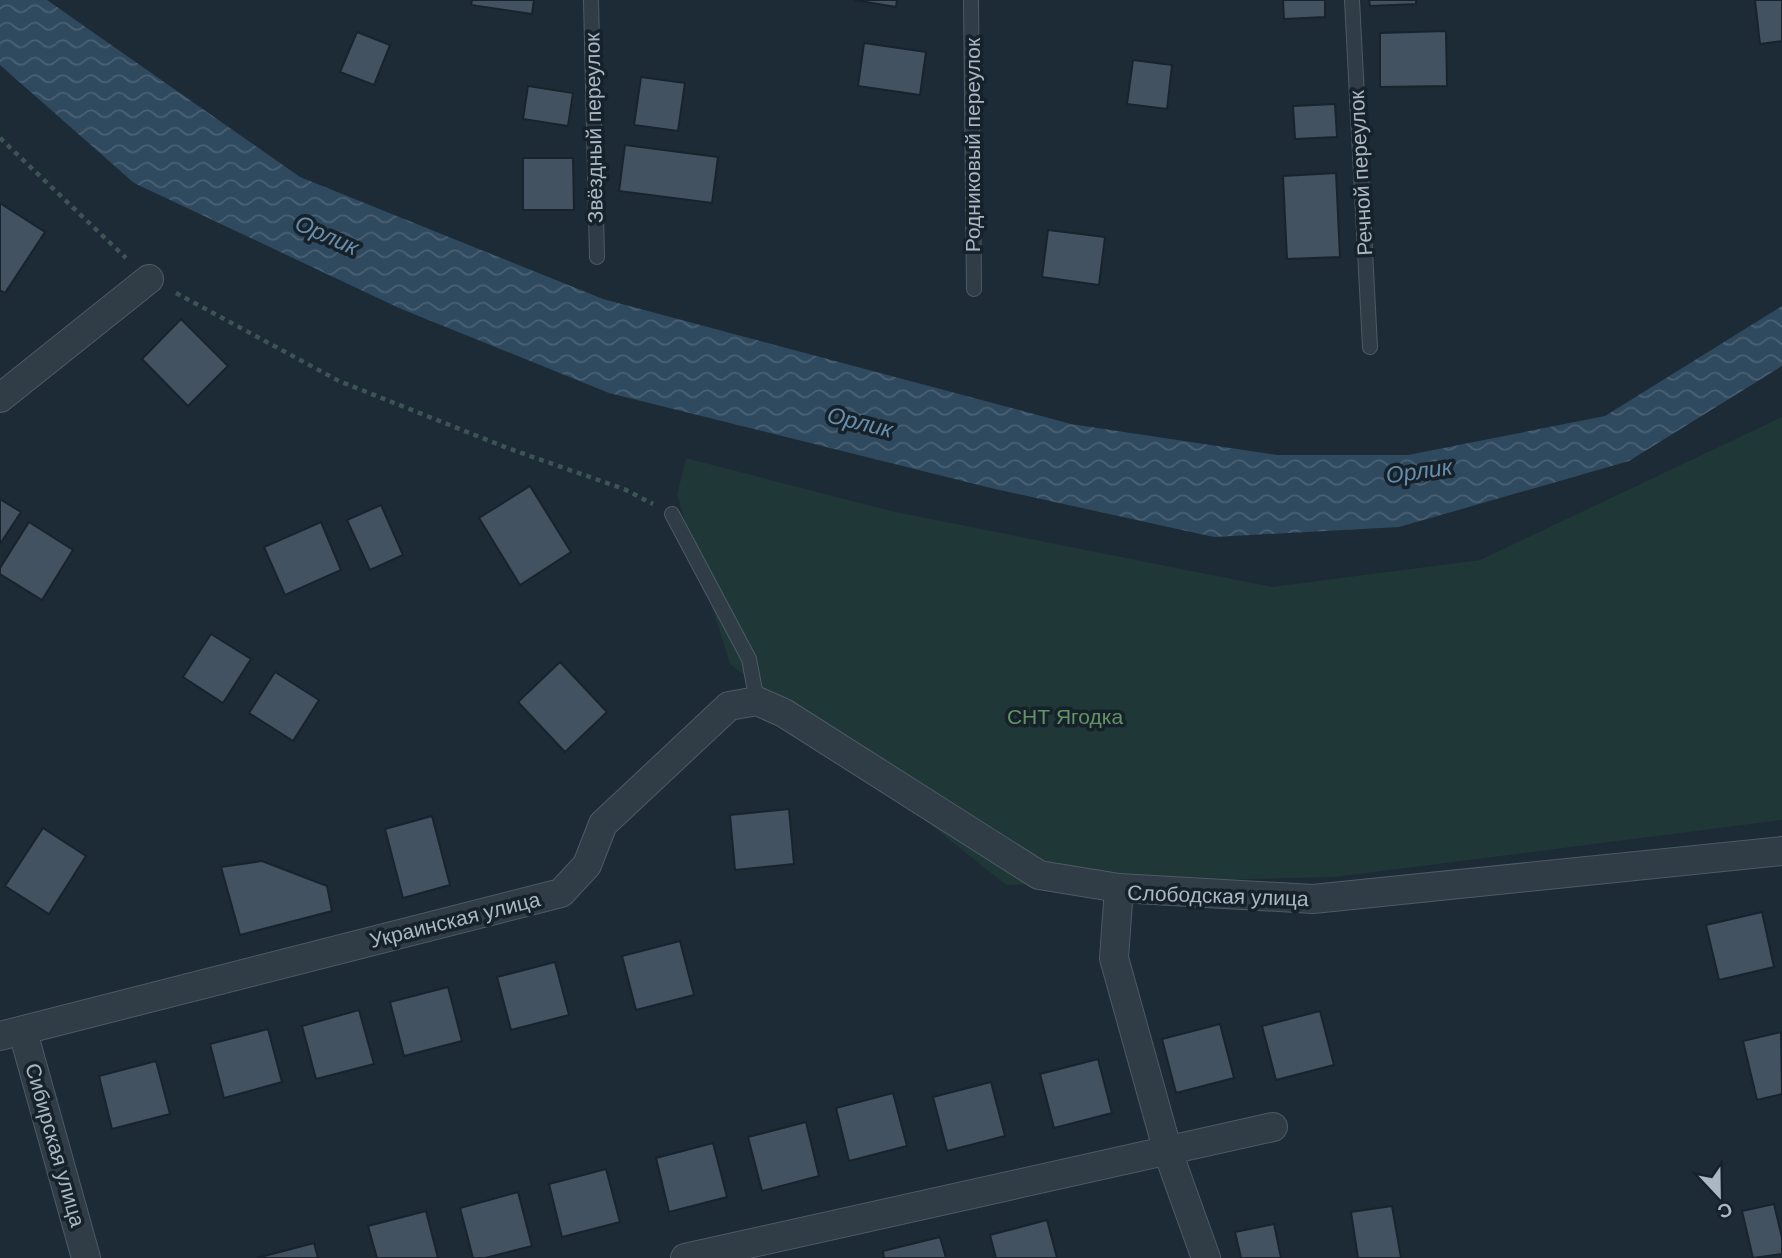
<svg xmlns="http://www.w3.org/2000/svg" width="1782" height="1258" font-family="Arial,sans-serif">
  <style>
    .green { fill: #1f3736 }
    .water { fill: url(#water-waves) }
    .building { fill: #435260; stroke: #18232d; stroke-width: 2 }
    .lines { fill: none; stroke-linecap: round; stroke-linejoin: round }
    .service-casing { stroke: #4e5a65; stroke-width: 16 }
    .minor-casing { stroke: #4e5a65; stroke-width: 30 }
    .path { stroke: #3c5453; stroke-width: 4.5; stroke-dasharray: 5 5; stroke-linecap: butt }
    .service { stroke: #303c46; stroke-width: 14 }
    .minor { stroke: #303c46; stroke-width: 28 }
    .labels { text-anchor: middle; stroke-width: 7; stroke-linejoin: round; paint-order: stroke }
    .street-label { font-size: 21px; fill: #aab7c4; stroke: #16212a }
    .park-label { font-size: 21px; fill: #619566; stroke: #16212a }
    .water-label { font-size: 23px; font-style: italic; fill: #678daa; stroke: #16212a }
  </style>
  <defs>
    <pattern id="water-waves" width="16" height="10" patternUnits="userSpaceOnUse" patternTransform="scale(1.75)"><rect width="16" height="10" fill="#2f495f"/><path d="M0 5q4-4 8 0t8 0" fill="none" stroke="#4a6174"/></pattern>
  </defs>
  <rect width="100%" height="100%" fill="#1d2b36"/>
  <path class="green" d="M1782,417V820L1335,877L1006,885L730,664L677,495L686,458L891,511L1272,587L1480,560Z"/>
  <path class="water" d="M0,0H47L300,177L603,299L1071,424L1277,455H1408L1605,416L1782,306V366L1629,461L1399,527L1214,537L995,489L609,393L399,308L134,183L0,65Z"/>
  <g class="building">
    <path d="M472,0H534L532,14L471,5Z"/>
    <path d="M854,0H897L896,7Z"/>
    <path d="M1283,0H1325V17L1284,19Z"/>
    <path d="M1369,0H1416V4L1370,6Z"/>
    <path d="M1755,0H1782V41L1760,44Z"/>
    <path d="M1446,31L1447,86L1380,87V33Z"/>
    <path d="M357,32L390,45L374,85L340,72Z"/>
    <path d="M864,43L926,52L920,95L858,86Z"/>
    <path d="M1133,60L1172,65L1167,109L1127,104Z"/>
    <path d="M641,77L685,83L678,131L634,125Z"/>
    <path d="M528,86L573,93L568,126L523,119Z"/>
    <path d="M1335,104L1337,137L1295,139L1293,106Z"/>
    <path d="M625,145L718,157L712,203L619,191Z"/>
    <path d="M523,158H573L574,210H523Z"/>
    <path d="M1336,173L1340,257L1287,259L1283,176Z"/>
    <path d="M0,203L45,232L5,293L0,290Z"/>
    <path d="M1048,230L1105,237L1099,285L1042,277Z"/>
    <path d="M181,319L228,366L188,406L142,359Z"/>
    <path d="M530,486L571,552L520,585L479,518Z"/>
    <path d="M0,499L21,512L0,544Z"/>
    <path d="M381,505L403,555L370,570L347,520Z"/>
    <path d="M29,522L73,550L42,600L0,574V568Z"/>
    <path d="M321,522L341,570L285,595L264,547Z"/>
    <path d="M211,634L251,659L223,703L183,677Z"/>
    <path d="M560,662L607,712L565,752L518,702Z"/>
    <path d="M275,672L319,700L293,741L249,713Z"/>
    <path d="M789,809L794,864L735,870L730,815Z"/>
    <path d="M432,816L450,885L403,898L385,829Z"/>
    <path d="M43,828L86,856L49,914L5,886Z"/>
    <path d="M262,861L327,886L332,911L240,935L221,867Z"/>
    <path d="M1762,912L1774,967L1719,980L1706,925Z"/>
    <path d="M680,941L694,995L636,1010L622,956Z"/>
    <path d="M555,962L569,1015L511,1030L497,977Z"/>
    <path d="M448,987L462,1041L404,1056L390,1002Z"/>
    <path d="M359,1010L374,1064L316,1079L302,1026Z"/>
    <path d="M1320,1011L1334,1065L1276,1080L1262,1026Z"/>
    <path d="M1220,1024L1234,1078L1176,1093L1162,1039Z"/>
    <path d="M268,1029L282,1082L224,1098L210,1044Z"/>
    <path d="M1781,1032L1782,1094L1757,1100L1743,1041Z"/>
    <path d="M1098,1059L1112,1113L1054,1128L1040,1074Z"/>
    <path d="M156,1061L170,1114L112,1129L99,1076Z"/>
    <path d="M991,1082L1005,1136L947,1151L933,1097Z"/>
    <path d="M893,1093L907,1146L849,1161L836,1108Z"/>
    <path d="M806,1122L819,1176L762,1191L748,1137Z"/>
    <path d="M713,1143L727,1197L669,1212L656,1158Z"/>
    <path d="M606,1169L620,1222L562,1237L549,1184Z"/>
    <path d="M518,1192L532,1246L485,1258H473L460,1208Z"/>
    <path d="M1774,1204L1782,1238V1254L1753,1258L1742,1211Z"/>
    <path d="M1392,1206L1401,1258H1358L1351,1212Z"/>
    <path d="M426,1211L438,1258H377L368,1226Z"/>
    <path d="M1047,1220L1057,1258H996L990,1235Z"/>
    <path d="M1274,1224L1281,1258H1241L1235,1232Z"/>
    <path d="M940,1237L946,1258H884L883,1251Z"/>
    <path d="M314,1243L318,1258H257Z"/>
  </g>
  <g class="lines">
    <g class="service-casing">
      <g id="service">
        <path d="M591,0L597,257"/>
        <path d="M971,0L974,289"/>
        <path d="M1352,0L1370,347"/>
        <path d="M672,514L749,659L757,701"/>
      </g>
    </g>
    <g class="minor-casing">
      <g id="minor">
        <path d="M0,398L149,279"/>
        <path d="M1119,888L1114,958L1168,1152L1206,1258"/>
        <path d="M23,1032L86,1258"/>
        <path d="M0,1036L561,893L587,865L603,824L729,706L757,701L784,713L1039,875L1119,888L1313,899L1782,851"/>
        <path d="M685,1258L1273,1127"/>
      </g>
    </g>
    <g class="path">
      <path d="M0,138L126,258"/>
      <path d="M176,293L339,381L510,449L624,489L653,504"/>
    </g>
    <use href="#service" class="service"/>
    <use href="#minor" class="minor"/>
  </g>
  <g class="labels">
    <g class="street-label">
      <text transform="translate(594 128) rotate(-91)" y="7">Звёздный переулок</text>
      <text transform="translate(973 145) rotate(-90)" y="7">Родниковый переулок</text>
      <text transform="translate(1361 173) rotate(-93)" y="7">Речной переулок</text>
      <text transform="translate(1218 896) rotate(2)" y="7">Слободская улица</text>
      <text transform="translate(455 920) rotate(-14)" y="7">Украинская улица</text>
      <text transform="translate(55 1145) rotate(74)" y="7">Сибирская улица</text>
    </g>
    <g class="park-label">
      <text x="1065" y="724">СНТ Ягодка</text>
    </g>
    <g class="water-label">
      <text transform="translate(327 235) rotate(24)" y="8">Орлик</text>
      <text transform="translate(860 422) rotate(14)" y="8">Орлик</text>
      <text transform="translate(1419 471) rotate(-8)" y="8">Орлик</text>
    </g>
  </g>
  <g transform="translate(1719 1195) rotate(158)" stroke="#16212a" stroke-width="5" paint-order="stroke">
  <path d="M0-5L12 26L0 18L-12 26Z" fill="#aab7c4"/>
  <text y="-10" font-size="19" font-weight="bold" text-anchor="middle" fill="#aab7c4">С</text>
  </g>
</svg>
